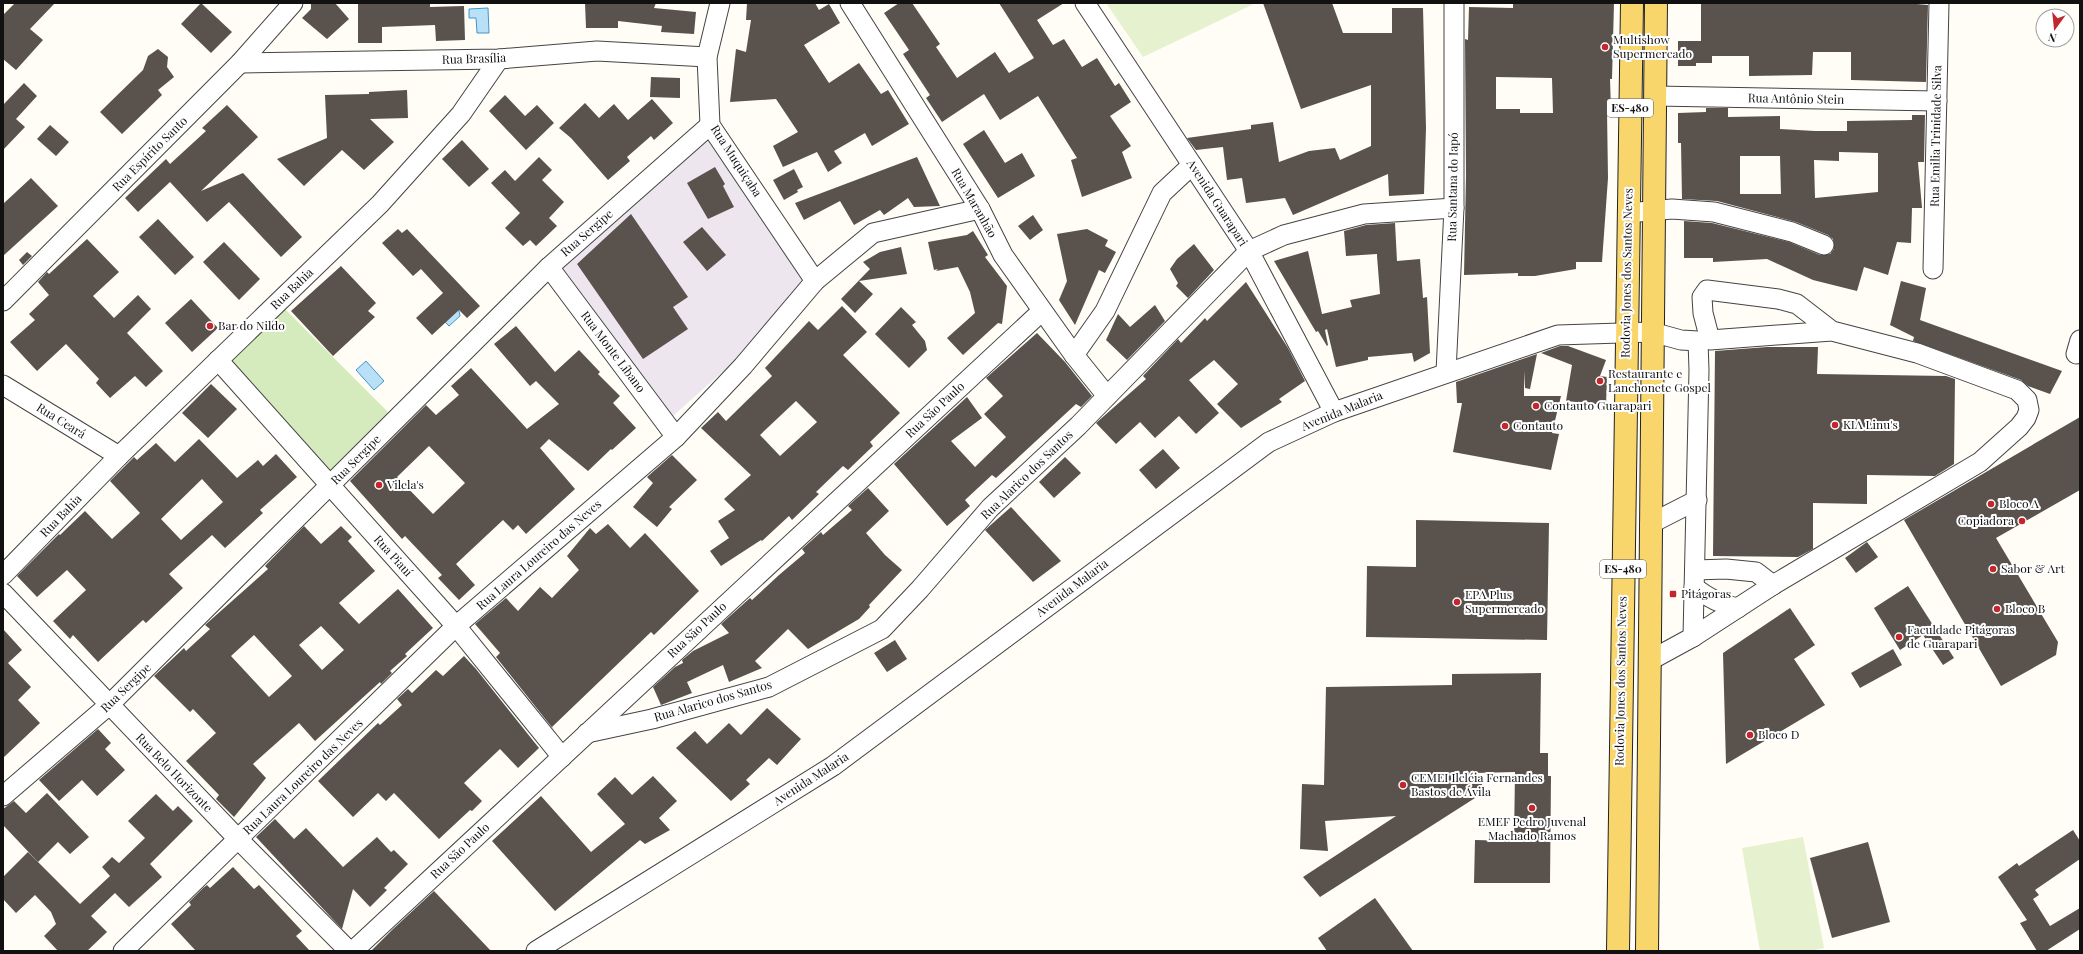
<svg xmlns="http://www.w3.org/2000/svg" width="2083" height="954" font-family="'Playfair Display',serif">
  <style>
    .industrial { fill: #eee6ef }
    .green { fill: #d5ebbd }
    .pitch { fill: #e6f2cf }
    .water { fill: #b9e0f7; stroke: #3f96cf }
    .building { fill: #5a524d; fill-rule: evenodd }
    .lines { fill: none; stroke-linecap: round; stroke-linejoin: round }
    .minor-casing { stroke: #444; stroke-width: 21 }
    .major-casing { stroke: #222; stroke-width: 24 }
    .minor { stroke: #fff; stroke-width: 19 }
    .major { stroke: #f9d66b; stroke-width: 22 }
    .poi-dot { fill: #c4262e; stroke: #fff; stroke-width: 1.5 }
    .labels { text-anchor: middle; stroke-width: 4; stroke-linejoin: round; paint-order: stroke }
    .shield { fill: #fff; stroke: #585858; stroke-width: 1 }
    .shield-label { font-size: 11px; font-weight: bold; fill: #111 }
    .poi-label { font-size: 12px; fill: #111; stroke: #fff; text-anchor: start }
    .street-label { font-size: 12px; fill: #111; stroke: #fff }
  </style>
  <rect width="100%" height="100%" fill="#fffdf5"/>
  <path class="industrial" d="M709,139L803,282L737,359L673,416L563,268Z"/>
  <path class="green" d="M281,305L393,417L331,480L224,362Z"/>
  <g class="pitch">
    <path d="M1106,3H1256L1143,57Z"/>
    <path d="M1803,837L1824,948L1809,951H1760L1742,848Z"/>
  </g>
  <g class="water">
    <path d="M488,8L489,33H477L476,18H469V9Z"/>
    <path d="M430,306L453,308L459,311L460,316L449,326Z"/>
    <path d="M366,361L384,381L374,390L356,370Z"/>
  </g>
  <g class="building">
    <path d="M15,3H55L30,29L43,40L16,70L3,59V15Z"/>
    <path d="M201,3L232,32L211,53L181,24Z"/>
    <path d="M311,3H335L349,19L327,39L302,18L311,9Z"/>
    <path d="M358,3H430V7L464,6L465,40L436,41L435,25L382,27V43H358Z"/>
    <path d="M585,3H656L654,8L696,12L694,34L661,32L662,26L618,21V28H586Z"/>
    <path d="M747,3H815L819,10L829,4L840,23L804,45L829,83L859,63L881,94L888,90L909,124L872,146L865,133L834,151L842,163L828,172L817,152L783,167L773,146L798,132L776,99L730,102L736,49L746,52L751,20H746Z"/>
    <path d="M899,3H912L940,44L936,47L957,78L995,52L1009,73L1034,58L999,3H1064L1037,20L1053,45L1064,39L1082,67L1097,58L1115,86L1119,83L1131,102L1110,116L1131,146L1122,152L1132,178L1082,197L1071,160L1077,158L1038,96L1000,120L984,94L942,122L926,98L930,95L903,54L909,50L884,13Z"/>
    <path d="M1263,3H1332L1343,33H1392V8H1423L1426,128L1424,194L1389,196L1388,174L1293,215L1285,198L1246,203L1242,178L1227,180L1223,147L1196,150L1187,138L1251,129V125L1273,122L1279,162L1309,151L1335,148L1340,160L1371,146V85L1301,109Z"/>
    <path d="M1513,3H1614L1612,79H1610L1611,111H1607L1608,178L1602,262H1576V269L1535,276H1518V273L1464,275L1466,176L1465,39L1468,40L1469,7L1513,8ZM1496,77L1552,78L1553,113H1520V109H1496Z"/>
    <path d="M1701,3H1905L1928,5L1926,82L1851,80V52H1813L1812,75L1749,76V56H1712V63H1696V66H1678V41H1701Z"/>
    <path d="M158,49L168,57L167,67L174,77L158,90L162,95L122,134L100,112L143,70L148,56Z"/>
    <path d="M651,77L680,78V98L650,97Z"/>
    <path d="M24,83L37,96L16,119L25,127L3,150V105Z"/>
    <path d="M407,90L408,118L370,119L394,142L364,170L342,150L304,186L277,159L327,138L325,95L369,94V92Z"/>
    <path d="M505,95L525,116L537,105L554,123L526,150L489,111Z"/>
    <path d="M652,99L673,123L654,140L651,136L627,157L630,161L608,180L571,138L559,128L585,103L599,118L614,104L628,120Z"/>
    <path d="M227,105L258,137L201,191L243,173L302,237L281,257L229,202L207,222L170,182L138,212L125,198L166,159L170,164L206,131L202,128Z"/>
    <path d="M1706,108H1728V117L1780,116V129L1815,131H1847V121L1912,120V115H1925L1924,162H1918L1922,208H1912L1911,243L1897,242L1888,275L1864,267L1857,291L1813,280L1767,259L1713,262V258H1684V221L1712,223L1789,242L1820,255L1830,254L1834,249L1833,239L1828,235L1796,222L1717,201L1682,199L1681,143H1678V113L1706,112ZM1839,152L1878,153V192L1815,198L1814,160L1839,161ZM1740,156H1780L1781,194H1740Z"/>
    <path d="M50,125L69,142L56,156L37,139Z"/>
    <path d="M984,130L1005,163L1022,153L1035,176L998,198L963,144Z"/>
    <path d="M462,140L489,169L469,187L442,159Z"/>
    <path d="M539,157L552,170L542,180L564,202L549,218L557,226L536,246L530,240L523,246L505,228L520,213L491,183L505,170L515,181Z"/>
    <path d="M917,157L940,206L914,207L908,198L884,215L880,210L854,225L840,201L804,220L795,203Z"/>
    <path d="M715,167L725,184L723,186L734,207L708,219L687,183Z"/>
    <path d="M794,169L803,187L797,190L798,192L784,200L773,180Z"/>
    <path d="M31,178L58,206L3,256V204Z"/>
    <path d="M631,214L688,297L673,307L688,329L643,359L577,264Z"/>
    <path d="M1033,215L1043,230L1030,240L1018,226Z"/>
    <path d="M158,219L194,257L175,275L139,237Z"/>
    <path d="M1395,223L1397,261L1420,259L1423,298L1427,297L1430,353L1414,362L1412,353L1368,357V360L1336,367L1327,329L1325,330L1328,345L1327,346L1318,331L1316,332L1274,261L1308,251L1322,314L1352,307L1350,300L1380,294L1377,256V254L1346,256L1344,231L1366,225Z"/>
    <path d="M702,227L726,255L707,271L683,242Z"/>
    <path d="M398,229L402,233L407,229L480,306L467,318L459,310L432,335L416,318L443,293L421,269L413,276L382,243Z"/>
    <path d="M1087,229L1108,240L1105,246L1116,252L1105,273L1099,270L1075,325L1059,300L1067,281L1057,234Z"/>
    <path d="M973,231L988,255L985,257L1007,286L1002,324L998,323L963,355L947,338L975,313L970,292L958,267L936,271L938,269L934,270L928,242L967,235Z"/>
    <path d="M87,239L119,272L93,296L114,318L138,295L151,309L127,333L163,371L146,387L135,376L110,398L96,383L99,379L66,344L37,371L10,342L35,320L29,314L49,295L38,282L47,272L49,274Z"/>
    <path d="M224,242L260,279L239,300L203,262Z"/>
    <path d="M1194,244L1214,270L1188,298L1176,286L1178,283L1170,269L1177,259Z"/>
    <path d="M901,247L907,274L859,281L873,294L855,313L841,299L870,269L863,262L880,252Z"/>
    <path d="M27,252L32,256L23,265L19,260Z"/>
    <path d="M341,266L376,303L368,311L375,317L333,356L291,311Z"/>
    <path d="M1901,281L1926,288L1920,320L2062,371L2050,394L2028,386L2021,380L1913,341L1914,337L1890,325Z"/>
    <path d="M1246,282L1288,348L1305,381L1279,399L1282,402L1241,428L1217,404L1238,384L1214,360L1189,380L1219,413L1196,434L1179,416L1155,438L1140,422L1116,444L1096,423L1146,379L1143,376L1178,339L1181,343L1205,318L1207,321Z"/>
    <path d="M191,299L218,328L192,352L165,323Z"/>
    <path d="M1155,305L1165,321L1127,360L1106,340L1118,314L1130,327Z"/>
    <path d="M842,306L867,332L843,355L900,413L870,442L873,446L848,470L843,466L816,492L819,494L792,520L789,516L762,541L761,540L721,566L710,551L729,538L718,521L735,510L724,499L751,475L701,428L718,412L726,421L772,376L765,368L809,321L818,330ZM796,401L817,422L780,456L760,435Z"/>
    <path d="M901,307L916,322L912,325L925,341L927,350L909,368L875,334Z"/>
    <path d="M516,326L555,372L579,350L600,372L598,374L620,396L613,403L636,428L612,450L611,449L588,471L549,439L540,448L575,489L526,534L518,525L513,530L503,520L456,564L475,585L459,600L438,578L442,575L405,536L402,539L350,481L426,405L436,415L459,395L451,386L471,368L527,429L559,404L536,381L530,386L494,344ZM429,446L465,483L433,514L397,477Z"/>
    <path d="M1037,333L1065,362L1092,396L1081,407L1076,404L996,478L992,475L965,500L970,506L947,526L894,464L967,397L982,418L951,441L975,467L1006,437L984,414L1003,396L986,378Z"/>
    <path d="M1560,346H1568L1606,360L1600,376L1607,377L1606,405L1566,401L1572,365L1541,353Z"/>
    <path d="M1767,347H1818L1817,374L1946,376L1955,379L1954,464L1935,476L1867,475V504L1813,503V549L1798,557L1713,556L1715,351Z"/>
    <path d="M1537,354L1530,389L1525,388L1524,371V396H1561L1552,433L1559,434L1551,470L1453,452L1462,403H1457L1456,382Z"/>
    <path d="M211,384L237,409L208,438L182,413Z"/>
    <path d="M2080,417V490L1996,538L2058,642L2056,655L2001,686L1904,520Z"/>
    <path d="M199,439L237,478L258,460L263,466L276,454L297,477L260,510L263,513L225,548L212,535L169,574L183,588L146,623L143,620L98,662L73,635L70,639L53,621L86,590L67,570L37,597L17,576L59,534L60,535L85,511L112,539L140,513L110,481L134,457L137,460L156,443L175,462ZM202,479L223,502L181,540L161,519Z"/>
    <path d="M1163,449L1180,468L1156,489L1139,470Z"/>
    <path d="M672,455L697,480L669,507L672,509L657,527L633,507L653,483L647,477Z"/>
    <path d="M1065,457L1081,473L1054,498L1039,482Z"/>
    <path d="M868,488L889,511L866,533L885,555L902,570L869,605L870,607L859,619L808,649L788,629L755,661L762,668L729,682L723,665L687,682L692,693L661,705L653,687L675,667L683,663L682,660L693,651L729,633L721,624L750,598L752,600L779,575L805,553L802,549L821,532L823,535L852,510L848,506Z"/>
    <path d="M1011,507L1061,561L1033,582L985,530Z"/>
    <path d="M1416,520L1549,523L1547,640L1366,637L1367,566L1416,567Z"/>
    <path d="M608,524L630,548L645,533L699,591L654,635L651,632L552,727L554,730L496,657L500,653L475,624L506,598L518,611L540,587L552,598L579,570L567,556L590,528L596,534Z"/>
    <path d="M304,526L321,544L341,526L352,537L348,541L375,571L339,603L359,624L398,589L433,628L405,654L407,656L390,671L392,673L381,684L380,682L315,741L299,723L253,764L266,778L234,817L216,799L219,795L186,761L216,733L193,709L190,712L154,676L184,648L186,651L210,629L205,625L268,569L265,566ZM321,626L344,650L322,670L299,645ZM254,635L292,676L269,697L231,656Z"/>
    <path d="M1867,542L1878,557L1856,573L1845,558Z"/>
    <path d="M1908,586L1954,658L1943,665L1923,635L1900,650L1874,608Z"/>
    <path d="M1790,608L1815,645L1794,659L1825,705L1726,764L1723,653Z"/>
    <path d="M3,629L22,650L8,663L31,687L18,700L40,723L3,758Z"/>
    <path d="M895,640L907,659L887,672L874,653Z"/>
    <path d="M1893,649L1902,665L1860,688L1851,673Z"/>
    <path d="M464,656L476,669L539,748L518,768L500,749L464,783L482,801L472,811L470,810L439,839L394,793L386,801L378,793L353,817L318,781L378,723L380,725L402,705L397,699L408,689L412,693L436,670L443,676Z"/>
    <path d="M1541,673L1540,753H1548V776H1551L1550,883H1474L1475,840L1514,841L1515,772L1475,773L1486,791L1320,897L1303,877L1396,816L1325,821L1328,851L1300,849L1302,784L1324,785L1326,687L1452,685V674Z"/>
    <path d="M767,708L801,739L777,765L769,758L746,780L750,784L731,801L676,748L695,731L707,744L729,723L741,735Z"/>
    <path d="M98,729L111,743L105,749L125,770L97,796L82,780L59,801L39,780Z"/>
    <path d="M653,776L677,801L659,818L670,830L645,844L640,840L555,911L492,841L541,796L591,852L625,824L597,794L615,777L632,795Z"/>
    <path d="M47,793L89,837L70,854L58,842L38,862L3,825V809L14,801L26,813Z"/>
    <path d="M156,794L173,811L178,806L193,821L150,864L162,877L129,907L115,893L91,916L107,932L87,951H58L44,936L56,924L51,912L35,895L16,913L3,899V877L28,852L80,904L110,876L102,867L112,857L119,863L145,838L128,821Z"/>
    <path d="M275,819L294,839L306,828L343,867L377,837L391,852L394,850L408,864L384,888L387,890L370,907L353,889L342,929L256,837Z"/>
    <path d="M2073,830L2080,841V859L2035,890L2039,895L2033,899L2050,926L2080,908V929L2046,951H2037L2020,923L2027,920L1998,877L2017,863L2019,866Z"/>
    <path d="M1868,842L1890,922L1832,938L1810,858Z"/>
    <path d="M233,867L254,889L259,885L302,931L296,936L310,951H196L171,924L191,905L189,902L203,888L207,885L210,888Z"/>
    <path d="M434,891L491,951H371L392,930Z"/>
    <path d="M1375,898L1413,951H1327L1318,938Z"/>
  </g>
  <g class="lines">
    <g class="minor-casing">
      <g id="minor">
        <path d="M720,3L707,57L710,125L815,281"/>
        <path d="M850,3L980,209L1003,255L1074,355L1107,396"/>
        <path d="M1085,3L1249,251L1334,412"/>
        <path d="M240,63L499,59L597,51L707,57"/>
        <path d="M1655,96L1937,101"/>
        <path d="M1628,213L1672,209L1714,212L1792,232L1824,245"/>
        <path d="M549,267L676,437"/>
        <path d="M1933,269L1939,3"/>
        <path d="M3,301L240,63L293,3"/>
        <path d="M2076,354L2080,340"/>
        <path d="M1074,355L1105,311L1162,193L1192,165"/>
        <path d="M218,360L456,626L562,757"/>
        <path d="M1446,372L1454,208V3"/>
        <path d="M3,385L119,456"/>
        <path d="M1650,524L1697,500"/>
        <path d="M1695,570L1726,569L1756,572L1773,585"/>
        <path d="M3,575L119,456L380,204L461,114L499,59"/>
        <path d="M1694,587C1708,598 1720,604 1738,608"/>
        <path d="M3,593L239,840L349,951"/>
        <path d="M1693,637L1773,585L1980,462L2019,427L2026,418L2029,410L2027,400L2017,390L1917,353L1832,331L1710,340L1703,313L1702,297L1707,290L1778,299L1797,304L1832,331"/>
        <path d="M587,733L652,719L769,687L882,629L920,589L990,508L1078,426L1249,251L1284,235L1364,214L1454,208"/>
        <path d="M3,796L109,705L549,267L710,125"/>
        <path d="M123,951L456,626L676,437L743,366L815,281L873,233L980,209"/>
        <path d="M353,951L1042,311"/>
        <path d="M536,951L833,766L1269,442L1334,412L1558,335L1652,332L1681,340L1698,341L1699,370L1693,637L1649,661"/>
      </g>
    </g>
    <g class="major-casing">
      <g id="major">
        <path d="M1618,951L1632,3"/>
        <path d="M1647,951L1656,3"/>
      </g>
    </g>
    <use href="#minor" class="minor"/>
    <use href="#major" class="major"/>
  </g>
  <g class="poi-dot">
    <circle cx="1605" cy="47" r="4"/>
    <circle cx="210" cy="326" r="4"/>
    <circle cx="1600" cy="381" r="4"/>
    <circle cx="1536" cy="406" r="4"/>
    <circle cx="1835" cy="425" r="4"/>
    <circle cx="1505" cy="426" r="4"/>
    <circle cx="379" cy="485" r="4"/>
    <circle cx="1991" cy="504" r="4"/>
    <circle cx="2022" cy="521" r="4"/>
    <circle cx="1993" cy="569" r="4"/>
    <rect x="1669" y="590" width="8" height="8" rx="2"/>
    <circle cx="1457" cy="602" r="4"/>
    <circle cx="1997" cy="609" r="4"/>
    <circle cx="1899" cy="637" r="4"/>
    <circle cx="1750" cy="735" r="4"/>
    <circle cx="1403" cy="785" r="4"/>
    <circle cx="1532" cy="808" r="4"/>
  </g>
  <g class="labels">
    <g class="shield">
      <rect x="1607" y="99" width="46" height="18" rx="3"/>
      <rect x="1600" y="560" width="46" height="18" rx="3"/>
    </g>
    <g class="shield-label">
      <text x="1630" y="112">ES-480</text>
      <text x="1623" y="573">ES-480</text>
    </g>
    <g class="poi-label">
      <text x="1613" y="44">Multishow<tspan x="1613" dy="14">Supermercado</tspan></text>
      <text x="218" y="330">Bar do Nildo</text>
      <text x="1608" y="378">Restaurante e<tspan x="1608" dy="14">Lanchonete Gospel</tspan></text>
      <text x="1544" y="410">Contauto Guarapari</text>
      <text x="1843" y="429">KIA Linu's</text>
      <text x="1513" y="430">Contauto</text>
      <text x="387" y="489">Vilela's</text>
      <text x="1999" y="508">Bloco A</text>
      <text x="2014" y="525" text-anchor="end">Copiadora</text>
      <text x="2001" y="573">Sabor &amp; Art</text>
      <text x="1681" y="598">Pitágoras</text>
      <text x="1465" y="599">EPA Plus<tspan x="1465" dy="14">Supermercado</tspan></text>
      <text x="2005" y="613">Bloco B</text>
      <text x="1907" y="634">Faculdade Pitágoras<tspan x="1907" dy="14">de Guarapari</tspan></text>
      <text x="1758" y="739">Bloco D</text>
      <text x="1411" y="782">CEMEI Ilcléia Fernandes<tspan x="1411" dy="14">Bastos de Ávila</tspan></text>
      <text x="1532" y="826" text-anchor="middle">EMEF Pedro Juvenal<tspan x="1532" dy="14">Machado Ramos</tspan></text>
    </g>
    <g class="street-label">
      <text transform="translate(474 59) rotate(-2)" y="4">Rua Brasília</text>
      <text transform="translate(1796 99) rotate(1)" y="4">Rua Antônio Stein</text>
      <text transform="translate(1936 136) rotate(-89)" y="4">Rua Emilia Trinidade Silva</text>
      <text transform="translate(150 154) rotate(-45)" y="4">Rua Espírito Santo</text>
      <text transform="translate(736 161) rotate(57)" y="4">Rua Muquiçaba</text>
      <text transform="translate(1453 187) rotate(-89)" y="4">Rua Santana do Iapó</text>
      <text transform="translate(974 203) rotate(60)" y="4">Rua Maranhão</text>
      <text transform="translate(1217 203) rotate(57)" y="4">Avenida Guarapari</text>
      <text transform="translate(587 233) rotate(-41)" y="4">Rua Sergipe</text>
      <text transform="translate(1627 273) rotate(-89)" y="4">Rodovia Jones dos Santos Neves</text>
      <text transform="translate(292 289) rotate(-44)" y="4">Rua Bahia</text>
      <text transform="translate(613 352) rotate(53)" y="4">Rua Monte Líbano</text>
      <text transform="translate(935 410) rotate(-43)" y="4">Rua São Paulo</text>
      <text transform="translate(1342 411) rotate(-22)" y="4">Avenida Malaria</text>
      <text transform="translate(61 421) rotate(32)" y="4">Rua Ceará</text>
      <text transform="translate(356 460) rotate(-45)" y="4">Rua Sergipe</text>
      <text transform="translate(1027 475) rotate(-44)" y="4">Rua Alarico dos Santos</text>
      <text transform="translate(61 516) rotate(-46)" y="4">Rua Bahia</text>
      <text transform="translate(539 555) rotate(-41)" y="4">Rua Laura Loureiro das Neves</text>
      <text transform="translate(393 556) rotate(48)" y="4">Rua Piauí</text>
      <text transform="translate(1072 588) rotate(-37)" y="4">Avenida Malaria</text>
      <text transform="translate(697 630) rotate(-43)" y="4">Rua São Paulo</text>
      <text transform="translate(1621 681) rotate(-89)" y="4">Rodovia Jones dos Santos Neves</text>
      <text transform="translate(126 688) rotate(-44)" y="4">Rua Sergipe</text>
      <text transform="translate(713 701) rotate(-16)" y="4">Rua Alarico dos Santos</text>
      <text transform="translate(174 773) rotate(46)" y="4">Rua Belo Horizonte</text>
      <text transform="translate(303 777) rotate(-44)" y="4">Rua Laura Loureiro das Neves</text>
      <text transform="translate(811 779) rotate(-33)" y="4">Avenida Malaria</text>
      <text transform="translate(460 851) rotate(-43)" y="4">Rua São Paulo</text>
    </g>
  </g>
  <rect width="2083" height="954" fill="none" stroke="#111111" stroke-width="8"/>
  <g transform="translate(2055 28) rotate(195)"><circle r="19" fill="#ffffff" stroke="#a0a0a0"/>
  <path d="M0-3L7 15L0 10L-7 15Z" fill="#c4262e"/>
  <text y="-6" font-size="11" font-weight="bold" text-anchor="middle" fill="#111111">N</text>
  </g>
</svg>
